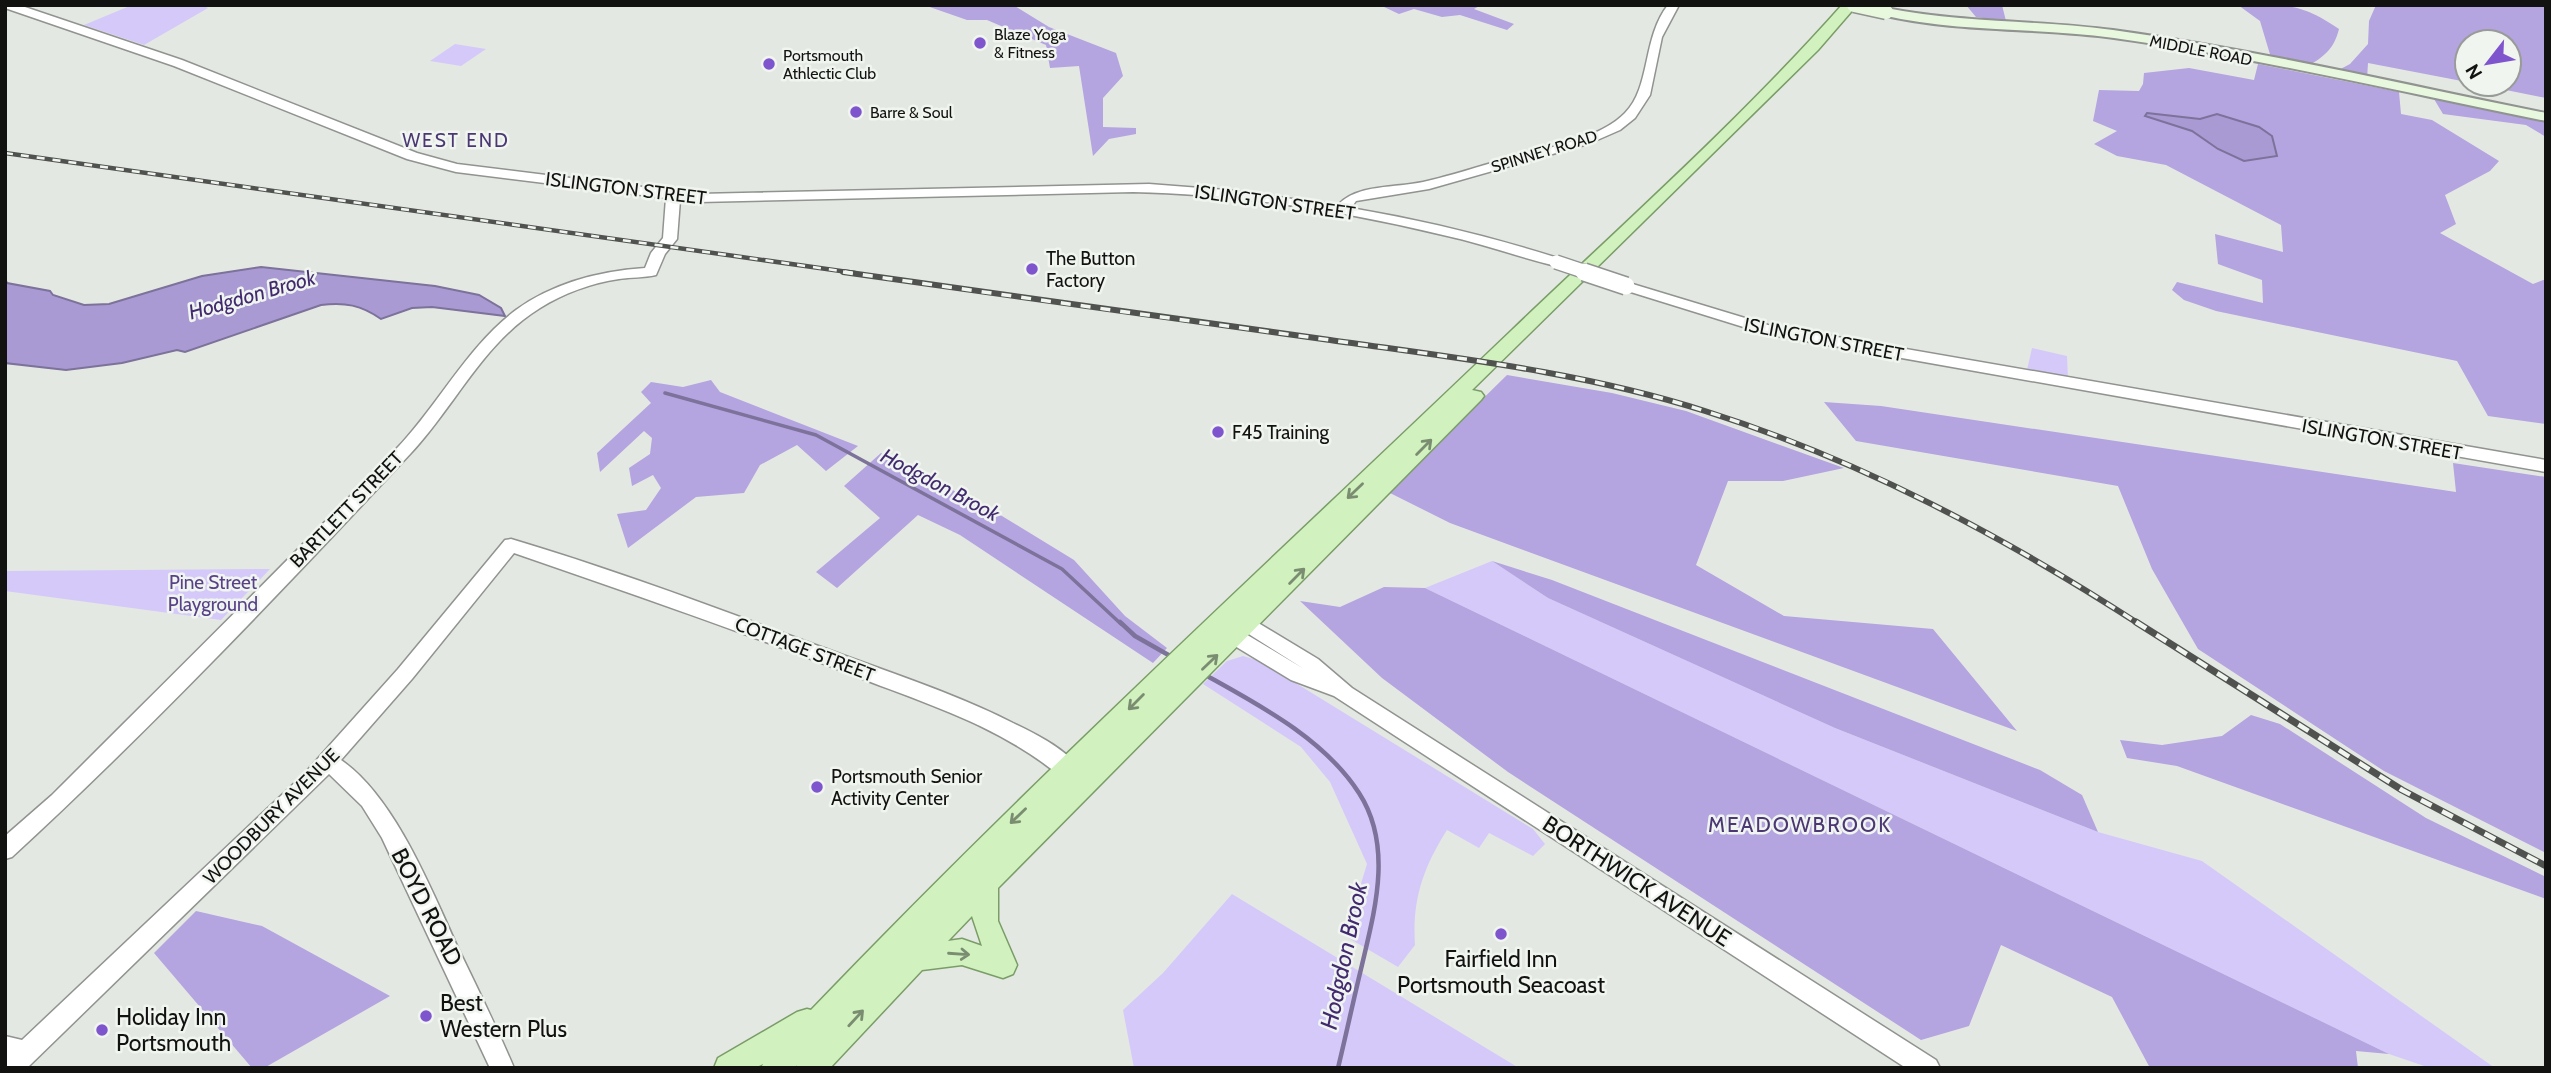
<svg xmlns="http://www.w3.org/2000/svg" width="2551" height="1073" font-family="Cabin,sans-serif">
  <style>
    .green { fill: #d5c9fa }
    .forest { fill: #b4a4e0; fill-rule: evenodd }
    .water { fill: #a99ad4; stroke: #7c729a; stroke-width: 2 }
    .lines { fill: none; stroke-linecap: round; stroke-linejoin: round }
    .stream-far1 { stroke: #7c729a; stroke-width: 3.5 }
    .stream { stroke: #7c729a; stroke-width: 4.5 }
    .tertiary-casing { stroke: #90938f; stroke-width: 3 }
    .secondary-casing { stroke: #90938f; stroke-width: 4 }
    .primary-casing { stroke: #7a9d67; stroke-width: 3 }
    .tertiary { fill: #fff; fill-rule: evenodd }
    .secondary { fill: #e8f8df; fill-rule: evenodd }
    .primary { fill: #d1f1bf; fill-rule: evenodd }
    .rail-far2-casing { stroke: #50524f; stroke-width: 4.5 }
    .rail-far1-casing { stroke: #50524f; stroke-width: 6 }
    .rail-casing { stroke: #50524f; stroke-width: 7 }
    .rail-far2 { stroke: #f1f5f0; stroke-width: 2.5; stroke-dasharray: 8; stroke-linecap: butt }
    .rail-far1 { stroke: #f1f5f0; stroke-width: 3.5; stroke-dasharray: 10; stroke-linecap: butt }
    .rail { stroke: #f1f5f0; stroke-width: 4.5; stroke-dasharray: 12; stroke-linecap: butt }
    .tertiary-bridge-far1-casing { stroke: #90938f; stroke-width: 16; stroke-linecap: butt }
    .tertiary-bridge-casing { stroke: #90938f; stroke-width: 20; stroke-linecap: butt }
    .secondary-bridge-casing { stroke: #90938f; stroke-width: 17; stroke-linecap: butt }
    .tertiary-bridge-far1 { stroke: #fff; stroke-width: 13 }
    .tertiary-bridge { stroke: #fff; stroke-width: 17 }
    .secondary-bridge { stroke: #e8f8df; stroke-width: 14 }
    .oneway { stroke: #7b8d71 }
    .poi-dot { fill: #7f55ce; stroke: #f1f5f0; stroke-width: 2.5 }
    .labels { text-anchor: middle; stroke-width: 5; stroke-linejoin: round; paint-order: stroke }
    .far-poi-label { font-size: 16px; fill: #121311; stroke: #f1f5f0; text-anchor: start }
    .far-street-label { font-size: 16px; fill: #121311; stroke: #f1f5f0 }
    .far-quarter-label { font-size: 19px; letter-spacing: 2px; fill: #4a3774; stroke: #f1f5f0 }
    .street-label { font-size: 19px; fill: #121311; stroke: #f1f5f0 }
    .poi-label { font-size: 19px; fill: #121311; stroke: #f1f5f0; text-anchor: start }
    .park-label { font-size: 19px; fill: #584188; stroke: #f1f5f0 }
    .water-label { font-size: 21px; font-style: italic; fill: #422a70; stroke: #f1f5f0 }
    .neighbourhood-label { font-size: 21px; letter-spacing: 2px; fill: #4a3774; stroke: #f1f5f0 }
    .near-street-label { font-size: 23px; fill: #121311; stroke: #f1f5f0 }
    .near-poi-label { font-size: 23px; fill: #121311; stroke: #f1f5f0; text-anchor: start }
    .near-water-label { font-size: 24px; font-style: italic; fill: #422a70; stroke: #f1f5f0 }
  </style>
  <rect width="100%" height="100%" fill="#e4e8e3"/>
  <g class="green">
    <path d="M132,5H202L208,8L144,45L84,25Z"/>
    <path d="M455,44L486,49L461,66L430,61Z"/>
    <path d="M2032,348L2067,356L2068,379L2027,370Z"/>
    <path d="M1492,561L1548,598L1835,728L2098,832L2202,861L2495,1068H2430L2389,1054L1425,588Z"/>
    <path d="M270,569L221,620L5,591V571Z"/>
    <path d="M1243,656L1260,661L1533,829L1545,844L1533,856L1489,833L1479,848L1447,830C1423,868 1412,900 1415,945L1398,967L1345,936L1367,864L1330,782L1301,747L1203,684L1227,661Z"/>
    <path d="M1232,894L1519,1068H1134L1123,1010L1163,973Z"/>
  </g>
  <g class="forest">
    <path d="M924,5H1013L1049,27L1116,53L1123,76L1103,98V127L1136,128V134L1109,139L1093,156L1079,66L1050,68L1046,45L987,20H967Z"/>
    <path d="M1481,5L1474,9L1514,24L1507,30L1460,15L1442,17L1414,9L1399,14L1382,6Z"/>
    <path d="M1966,5H2002L2006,21L1976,17Z"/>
    <path d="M2238,5C2285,5 2299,2 2339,29C2334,49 2324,57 2306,67L2272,61L2260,21Z"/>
    <path d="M2376,5H2546V98L2476,84H2509V42H2467V82L2368,63L2367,79L2333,73L2350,64L2368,44L2369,21Z"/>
    <path d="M2258,64L2399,92L2401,114L2432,120L2499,161L2490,171L2445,195L2456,224L2440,233L2533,284L2546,279V424L2488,416L2457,361L2216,311L2184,300L2172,290L2177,282L2263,303L2262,280L2218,264L2215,234L2283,252L2281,225L2166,165L2117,156L2094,144L2117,131L2093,121L2099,90L2139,91L2143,84L2144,73L2189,68L2254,80ZM2217,114L2259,127L2218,149L2192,131L2145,116L2200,119Z"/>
    <path d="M2434,99L2546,121V137L2526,125L2443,114Z"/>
    <path d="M1507,375L1612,393L1686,411L1844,468L1783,481H1728L1696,565L1784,616L1933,629L2017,731L1450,523L1388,492Z"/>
    <path d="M711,380L720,392L858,446L826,471L797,445L760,465L744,493L696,497L628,548L617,514L646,510L661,488L653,475L632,486L629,468L650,454L652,438L644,431L600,472L597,453L651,403L641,392L651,382L683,387Z"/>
    <path d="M1824,402L1881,406L2456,492L2453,463L2546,477V853L2384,771L2198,649L2152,569L2118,486L1856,441Z"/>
    <path d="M881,453L997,513L1074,560L1125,616L1167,648L1153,663L960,535L918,515L837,588L816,572L880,518L844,486Z"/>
    <path d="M1492,561L1552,580L2040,770L2082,795L2098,832L1835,728L1548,598Z"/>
    <path d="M1384,587L1425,588L2389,1054L2356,1051L2358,1068H2150L2112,997L2001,945L1969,1026L1921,1040L1508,772L1382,678L1300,601L1340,607Z"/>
    <path d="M2251,715L2280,724L2426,818L2546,877V899L2177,766L2127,758L2120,740L2162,745L2222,736Z"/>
    <path d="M196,911L262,926L390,996L264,1068H252L154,953Z"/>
  </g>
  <g class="water">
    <path d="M2147,113L2200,119L2217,114L2259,127L2272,136L2277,156L2244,161L2218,149L2192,131L2145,116Z"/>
    <path d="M261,267L435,286L479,295L501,308L505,316L432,307L412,308L381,319C361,305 345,302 321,305L185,352L177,350L122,363L66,370L5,363V279L7,283L50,291L53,295L84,305L109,304L202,276Z"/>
  </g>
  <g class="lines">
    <path class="stream-far1" d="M665,393L816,435L1062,569L1121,624"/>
    <g class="stream">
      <path d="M1120,622L1135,636L1172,657"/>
      <path d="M1209,677C1263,707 1325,740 1359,793C1394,847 1374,913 1361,969C1353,1002 1346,1035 1338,1068"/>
    </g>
    <g class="tertiary-casing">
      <g id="tertiary">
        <path d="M5,5H19L182,60L417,153L457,164L699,194L1149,184L1226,190L1338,205C1357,184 1396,188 1423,182C1451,176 1479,166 1506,159C1541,149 1599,140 1625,113C1651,87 1642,38 1668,5H1679L1662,37L1650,95L1635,118L1620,130L1588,144L1429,189L1356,201L1351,208C1422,220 1492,237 1561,259L1563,262L1556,266C1518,257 1481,243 1443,235C1343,211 1237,194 1133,192L699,202L680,200L677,239L665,254L656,275C644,278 631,277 619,279C592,283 564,293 540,308C483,343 455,406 411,453C282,591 151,729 12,857L5,859V836L52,795C168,679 285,564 399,446C440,402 468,346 516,310C553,283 600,271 645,268L651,253L663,238L666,198L456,172L407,159L174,66L5,8Z"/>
        <path d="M1626,282L1768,325L2546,460V472L1766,334L1621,289L1619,286Z"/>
        <path d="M511,539C615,570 719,609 821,647C885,671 952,692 1013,723C1036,734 1073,752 1084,776L1081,782L1074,785L1067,782C1007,729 933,706 860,678C746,633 630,593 514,553L412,679L341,760C395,797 432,891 459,950C478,989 497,1028 514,1068H490L382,838L362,806L329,774L27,1068H5V1036L22,1040L304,774L398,669L505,540Z"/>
        <path d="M1235,609L1318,659L1352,688L1936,1060L1940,1068H1906L1334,696L1291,680L1215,634L1213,629L1215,624L1222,622L1229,624L1304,669L1228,621L1226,616L1228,611Z"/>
      </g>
    </g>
    <g class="secondary-casing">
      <path id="secondary" d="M1886,8C1961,23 2037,20 2113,30C2258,50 2402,84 2546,113V121C2402,92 2259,58 2114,38C2037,27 1958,33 1882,15V9Z"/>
    </g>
    <g class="primary-casing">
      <path id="primary" d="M1842,5H1857L1818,50L1472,390L1481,392L1484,396L1481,400L998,888V921L1017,965L1013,974L1003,978L962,965L922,970L830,1068H796L797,1065L795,1068H761L763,1064L755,1068H714L718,1058L797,1012L807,1009L811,1010C1036,775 1277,555 1512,330C1623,224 1740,120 1842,5ZM972,916L982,946L962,939L948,941Z"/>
    </g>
    <use href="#tertiary" class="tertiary"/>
    <use href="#secondary" class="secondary"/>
    <use href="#primary" class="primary"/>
    <g class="rail-far2-casing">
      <path id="rail-far2" d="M5,153L855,273"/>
    </g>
    <g class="rail-far1-casing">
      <path id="rail-far1" d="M843,272C1005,295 1167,318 1330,340C1456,358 1583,372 1705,411C1860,460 2003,536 2139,624"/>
    </g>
    <g class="rail-casing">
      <path id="rail" d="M2136,622L2402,790L2546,866"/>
    </g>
    <use href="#rail-far2" class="rail-far2"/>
    <use href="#rail-far1" class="rail-far1"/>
    <use href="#rail" class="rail"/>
    <g class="tertiary-bridge-far1-casing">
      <path id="tertiary-bridge-far1" d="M1556,262L1589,273"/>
    </g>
    <g class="tertiary-bridge-casing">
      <path id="tertiary-bridge" d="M1584,272L1626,286"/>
    </g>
    <g class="secondary-bridge-casing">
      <path id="secondary-bridge" d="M1854,5L1886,12"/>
    </g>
    <use href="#tertiary-bridge-far1" class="tertiary-bridge-far1"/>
    <use href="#tertiary-bridge" class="tertiary-bridge"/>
    <use href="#secondary-bridge" class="secondary-bridge"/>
  </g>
  <defs><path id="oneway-shaft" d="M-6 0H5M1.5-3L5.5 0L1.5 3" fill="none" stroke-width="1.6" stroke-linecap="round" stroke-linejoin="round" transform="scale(1.75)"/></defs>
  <g class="oneway">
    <use href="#oneway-shaft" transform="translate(1424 447) rotate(-45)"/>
    <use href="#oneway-shaft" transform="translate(1355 491) rotate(136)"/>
    <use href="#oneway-shaft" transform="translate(1297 576) rotate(-45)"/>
    <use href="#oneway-shaft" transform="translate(1210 662) rotate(-44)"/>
    <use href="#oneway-shaft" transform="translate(1136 702) rotate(135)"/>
    <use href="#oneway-shaft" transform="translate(1018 816) rotate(136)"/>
    <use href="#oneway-shaft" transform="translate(959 954) rotate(4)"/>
    <use href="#oneway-shaft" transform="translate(856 1018) rotate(-47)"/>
  </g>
  <g class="poi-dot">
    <circle cx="980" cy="43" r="7"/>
    <circle cx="769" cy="64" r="7"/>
    <circle cx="856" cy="112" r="7"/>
    <circle cx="1032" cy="269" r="7"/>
    <circle cx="1218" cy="432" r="7"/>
    <circle cx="817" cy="787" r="7"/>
    <circle cx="1501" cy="934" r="7"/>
    <circle cx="426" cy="1016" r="7"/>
    <circle cx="102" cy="1030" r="7"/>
  </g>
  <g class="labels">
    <g class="far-poi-label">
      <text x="994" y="40">Blaze Yoga<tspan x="994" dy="18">&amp; Fitness</tspan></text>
      <text x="783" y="61">Portsmouth<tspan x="783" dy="18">Athlectic Club</tspan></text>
      <text x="870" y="118">Barre &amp; Soul</text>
    </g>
    <g class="far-street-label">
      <text transform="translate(2201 50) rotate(11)" y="6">MIDDLE ROAD</text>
      <text transform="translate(1544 151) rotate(-17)" y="6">SPINNEY ROAD</text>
    </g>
    <g class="far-quarter-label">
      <text x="456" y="147">WEST END</text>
    </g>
    <g class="street-label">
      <text transform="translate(626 188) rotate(7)" y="7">ISLINGTON STREET</text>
      <text transform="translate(1275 202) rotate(8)" y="7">ISLINGTON STREET</text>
      <text transform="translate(1824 339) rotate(11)" y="7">ISLINGTON STREET</text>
      <text transform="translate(2382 439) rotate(10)" y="7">ISLINGTON STREET</text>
      <text transform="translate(346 509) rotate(-46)" y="7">BARTLETT STREET</text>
      <text transform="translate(805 649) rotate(21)" y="7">COTTAGE STREET</text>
      <text transform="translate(271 816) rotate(-45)" y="7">WOODBURY AVENUE</text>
    </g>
    <g class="poi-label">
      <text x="1046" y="265">The Button<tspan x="1046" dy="22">Factory</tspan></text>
      <text x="1232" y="439">F45 Training</text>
      <text x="831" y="783">Portsmouth Senior<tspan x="831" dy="22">Activity Center</tspan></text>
    </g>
    <g class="park-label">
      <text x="213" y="589">Pine Street<tspan x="213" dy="22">Playground</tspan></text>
    </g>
    <g class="water-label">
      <text transform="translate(252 295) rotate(-16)" y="7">Hodgdon Brook</text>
      <text transform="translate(940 485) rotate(28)" y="7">Hodgdon Brook</text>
    </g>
    <g class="neighbourhood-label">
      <text x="1800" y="832">MEADOWBROOK</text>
    </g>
    <g class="near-street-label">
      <text transform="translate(1637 881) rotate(33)" y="8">BORTHWICK AVENUE</text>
      <text transform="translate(427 907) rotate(63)" y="8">BOYD ROAD</text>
    </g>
    <g class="near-poi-label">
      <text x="1501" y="967" text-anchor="middle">Fairfield Inn<tspan x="1501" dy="26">Portsmouth Seacoast</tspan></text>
      <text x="440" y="1011">Best<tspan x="440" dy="26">Western Plus</tspan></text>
      <text x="116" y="1025">Holiday Inn<tspan x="116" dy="26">Portsmouth</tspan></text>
    </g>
    <g class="near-water-label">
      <text transform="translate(1344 956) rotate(-78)" y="8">Hodgdon Brook</text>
    </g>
  </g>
  <rect width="2551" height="1073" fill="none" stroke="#121311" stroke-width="14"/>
  <g transform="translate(2488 63) rotate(239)"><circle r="33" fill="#f1f5f0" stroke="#989b97" stroke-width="2"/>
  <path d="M0-5L12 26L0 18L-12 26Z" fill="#7f55ce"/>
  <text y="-10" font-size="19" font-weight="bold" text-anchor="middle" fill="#121311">N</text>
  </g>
</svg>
